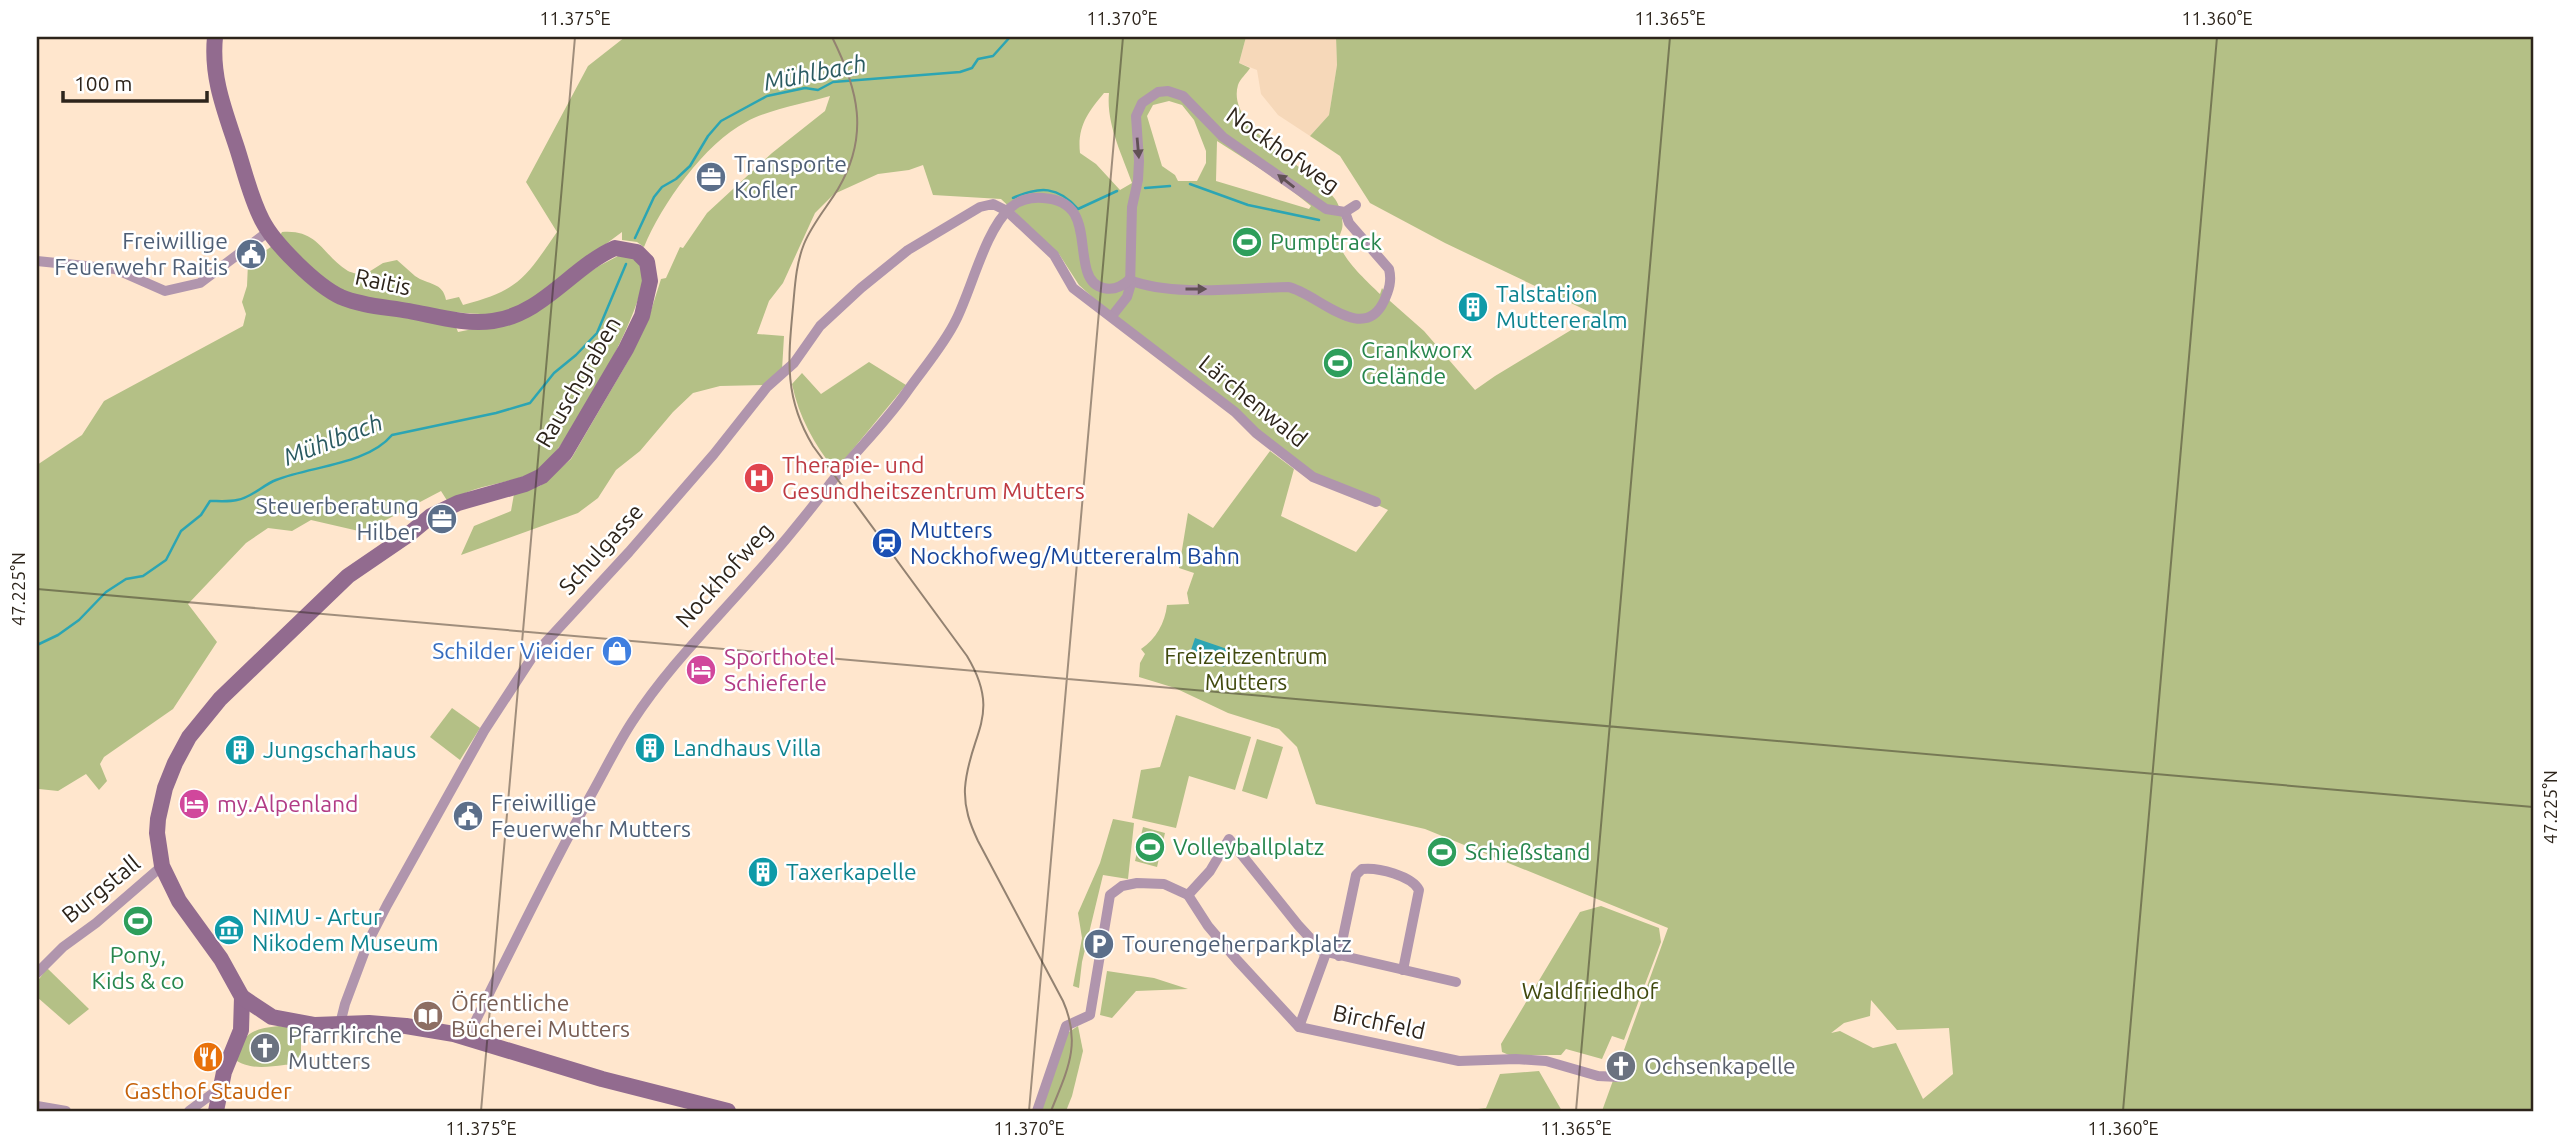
<svg xmlns="http://www.w3.org/2000/svg" width="2570" height="1148" font-family="Ubuntu,sans-serif">
  <style>
    .built { fill: #f6d8b9 }
    .green { fill: #b4c086; fill-rule: evenodd }
    .water { fill: #2ca5b3 }
    .lines { fill: none; stroke-linecap: round; stroke-linejoin: round }
    .stream { stroke: #2ca5b3; stroke-width: 2.5 }
    .street { stroke: #b095ad; stroke-width: 10 }
    .secondary { stroke: #926b8f; stroke-width: 16 }
    .tram { stroke: #938271; stroke-width: 2 }
    .oneway { fill: #615155 }
    .ticks { fill: none; stroke: #2d241b; stroke-width: 2; stroke-opacity: 0.45 }
    .labels { text-anchor: middle; stroke-width: 5; stroke-linejoin: round; paint-order: stroke }
    .street-label { font-size: 23px; fill: #2d241b; stroke: #fff }
    .service-label { font-size: 23px; fill: #4e5e75; stroke: #fff; text-anchor: start }
    .leisure-label { font-size: 23px; fill: #27864d; stroke: #fff; text-anchor: start }
    .culture-label { font-size: 23px; fill: #0d838f; stroke: #fff; text-anchor: start }
    .health-label { font-size: 23px; fill: #be3a42; stroke: #fff; text-anchor: start }
    .transit-label { font-size: 23px; fill: #164399; stroke: #fff; text-anchor: start }
    .shop-label { font-size: 23px; fill: #366cbe; stroke: #fff; text-anchor: end }
    .park-label { font-size: 23px; fill: #414a0f; stroke: #fff }
    .hotel-label { font-size: 23px; fill: #b23c85; stroke: #fff; text-anchor: start }
    .education-label { font-size: 23px; fill: #785e54; stroke: #fff; text-anchor: start }
    .worship-label { font-size: 23px; fill: #5b616d; stroke: #fff; text-anchor: start }
    .food-label { font-size: 23px; fill: #c56008; stroke: #fff }
    .water-label { font-size: 24px; font-style: italic; fill: #2a5a61; stroke: #fff }
    .neatline { fill: none; stroke: #2d241b; stroke-width: 2.5 }
    .ticks-label { font-size: 18px; text-anchor: middle; fill: #2d241b }
  </style>
  <rect width="100%" height="100%" fill="#ffe6cd"/>
  <path class="built" d="M1246,37H1336L1337,65L1329,115L1310,136L1278,115L1261,94L1257,70L1239,63Z"/>
  <g class="green">
    <path d="M625,37H1246L1239,63L1250,68C1247,73 1240,79 1238,85C1225,130 1313,168 1335,199C1340,205 1344,222 1342,229C1341,232 1339,237 1339,239C1338,256 1369,283 1380,294L1382,288L1390,301L1424,331L1475,390L1495,376L1596,315L1445,243L1370,203L1340,156L1310,136L1329,115L1337,65L1336,37H2533V1111H1602L1668,928L1425,829L1316,804L1297,747L1279,729L1228,713L1175,688L1139,677L1140,663L1145,654L1141,649C1156,639 1165,623 1167,605L1189,604L1187,593L1194,573L1179,568L1188,513L1213,528L1270,451L1294,469L1281,516L1356,552L1388,510L1314,474L1120,322L1079,285L1059,254L1001,199L933,195L923,165L909,170L878,174L834,194L815,213L783,283L769,301L757,334L784,336L782,370L764,385L720,386L693,393L673,412L640,451L616,470L598,498L578,513L461,555L474,526L511,511L514,494L540,486L571,459L628,361L649,317L661,279L666,278L680,247L683,248L707,213L772,153L825,111L830,96C806,103 767,110 746,122C705,143 661,205 644,247L637,242L622,240V232L528,302L495,315L450,312L458,332L517,320L599,266L618,256L634,257C640,263 642,267 643,276C644,309 568,450 539,469C520,481 494,483 473,490C464,493 456,498 448,502L441,491L363,532L311,520L292,531L268,528L246,543L188,604L217,642L173,709L104,757L100,764L107,781L99,790L86,774L58,791L39,789L37,791V465L82,435L104,401L243,326L246,314L242,302L247,286L248,263L275,244L282,232C319,229 322,255 348,271C352,273 359,274 364,275L383,263L397,260C403,265 409,271 415,276C428,285 443,282 446,300L459,297L463,305C520,290 525,278 557,232L526,182L588,66ZM1104,93H1109C1106,124 1122,154 1132,183L1120,190L1096,164L1080,153C1077,127 1088,112 1104,93ZM1169,101L1182,105L1194,120L1206,151V163L1197,181H1178L1175,175L1162,166L1147,116L1153,105ZM1217,141L1281,182L1311,206L1309,209L1216,181ZM1871,1000L1897,1030L1949,1028L1953,1074L1923,1099L1896,1043L1873,1048L1840,1031L1831,1033L1844,1023L1870,1016Z"/>
    <path d="M869,362L906,385L835,471C814,443 799,418 792,384L802,373L821,394Z"/>
    <path d="M452,708L480,728L460,760L430,737Z"/>
    <path d="M1176,715L1251,737L1235,790L1189,776L1176,828L1132,818L1141,770L1160,767Z"/>
    <path d="M1257,739L1283,747L1267,799L1242,791Z"/>
    <path d="M1113,819L1134,823L1128,879L1103,875L1082,962L1079,988L1073,986L1082,938L1078,913L1100,863Z"/>
    <path d="M1143,827L1165,833L1157,867L1135,861Z"/>
    <path d="M1601,906L1659,928L1661,942L1624,1040L1612,1036L1602,1059L1566,1049L1561,1055H1509L1502,1052L1501,1044L1580,912Z"/>
    <path d="M47,968L89,1009L69,1025L37,997V982Z"/>
    <path d="M1107,971L1154,978L1188,989L1136,991L1112,1018L1100,1015Z"/>
    <path d="M279,1026L296,1028L301,1031V1066C295,1067 290,1064 284,1065C267,1067 249,1070 234,1059C244,1033 251,1029 279,1026Z"/>
    <path d="M1078,1026L1083,1051L1072,1096L1066,1111H1041L1066,1034Z"/>
    <path d="M1539,1071L1562,1111H1462L1486,1108L1500,1074Z"/>
  </g>
  <path class="water" d="M1195,638L1230,650L1224,667L1189,656Z"/>
  <g class="lines">
    <g class="stream">
      <path d="M1190,184L1248,205L1319,220"/>
      <path d="M1145,188L1170,186"/>
      <path d="M1013,198C1040,186 1058,186 1078,209L1117,191"/>
      <path d="M635,238L654,197L662,187L676,179L690,166L708,136L721,121L767,96L805,88L818,90L833,82L960,72L972,68L978,59L993,56L1010,37"/>
      <path d="M37,645L58,635L79,620L106,592L126,579L143,576L166,560L181,531L201,515L210,501C218,501 229,502 237,500C251,498 263,485 276,480C311,466 367,465 392,435L496,413L530,403L554,373L576,355L597,333L626,264"/>
    </g>
    <g class="street">
      <path d="M37,261L115,269L165,291L200,283L269,231"/>
      <path d="M1129,280C1174,297 1240,288 1288,287C1316,292 1363,346 1384,301C1389,290 1392,281 1389,269L1349,223L1345,212"/>
      <path d="M1112,316L1127,297L1130,287L1132,207L1138,180L1139,161L1136,116L1142,103L1158,92L1168,91L1183,96L1223,137L1326,209L1345,212L1356,205"/>
      <path d="M1188,895L1210,871L1229,839L1298,925L1322,951L1456,982"/>
      <path d="M1339,956L1356,875L1362,869C1378,867 1412,876 1419,890L1403,970"/>
      <path d="M37,973L63,947L96,923L162,866"/>
      <path d="M340,1024L345,1004L369,940L387,905L484,731L533,656L629,552L714,454L767,387L794,363L820,326L861,288L908,250L980,207L993,204L1007,211L1054,255L1073,288L1235,412L1256,433L1313,477L1376,502"/>
      <path d="M1299,1027L1326,953"/>
      <path d="M467,1038C508,956 547,874 591,795C605,770 617,745 632,722C667,668 712,624 754,576C782,545 808,513 833,480C857,450 884,424 906,393C922,370 944,345 956,320C972,288 985,231 1010,208C1019,200 1031,197 1043,198C1089,201 1078,241 1087,271C1093,291 1114,294 1129,280"/>
      <path d="M37,1106L66,1111"/>
      <path d="M189,1111L220,1088"/>
      <path d="M1037,1111L1066,1026L1090,1015L1110,895L1122,886L1137,883L1164,884L1188,895L1208,926L1237,960L1299,1027L1459,1061L1516,1059L1546,1061L1598,1076L1619,1077"/>
    </g>
    <g class="secondary">
      <path d="M215,37C211,76 224,109 236,145C244,169 250,197 262,220C274,244 317,286 341,297C362,306 387,307 409,311C436,316 465,325 493,321C543,314 572,267 615,248L637,252L647,262L650,281L642,316L626,349L565,453L542,476L525,484L458,503L431,516L408,535L348,576L220,699L189,737L175,763L165,788L158,819L157,833L162,866L179,901L221,959L242,997L241,1030L224,1072L216,1111"/>
      <path d="M242,997L272,1017L315,1025L369,1023L406,1026L454,1034L602,1079L728,1111"/>
    </g>
    <path class="tram" d="M832,37C858,89 870,135 838,189C827,207 812,224 804,244C796,264 795,285 793,307C788,360 784,398 813,446L967,656C1003,716 969,733 965,788C964,808 970,824 978,841L1063,1001C1082,1044 1067,1071 1051,1111"/>
  </g>
  <defs><path id="oneway-solid" d="M-6-.8H1V-3.2L6.5 0L1 3.2V.8H-6Z" transform="scale(1.75)"/></defs>
  <g class="oneway">
    <use href="#oneway-solid" transform="translate(1138 148) rotate(85)"/>
    <use href="#oneway-solid" transform="translate(1286 181) rotate(-142)"/>
    <use href="#oneway-solid" transform="translate(1196 289)"/>
  </g>
  <path class="ticks" d="M37,589L2533,807M481,1111L575,37M1029,1111L1123,37M1576,1111L1670,37M2123,1111L2217,37"/>
  <defs>
    <g id="office-disc" transform="scale(1.575)"><circle r="9.5" fill="#5c6f8a" stroke="#fff"/><path d="M-6-3h4V-5.5h4V-3h4V5H-6ZM-1-4.5V-3h2v-1.5ZM-6 0V1H6V0Z" fill="#fff"/></g>
    <g id="stadium-disc" transform="scale(1.575)"><circle r="9.5" fill="#2e9e5b" stroke="#fff"/><path d="M0-5a6.5 5 0 1 0 0 10a6.5 5 0 1 0 0-10ZM-3.5-1.8h7v3.6h-7Z" fill="#fff"/></g>
    <g id="civic-disc" transform="scale(1.575)"><circle r="9.5" fill="#5c6f8a" stroke="#fff"/><path d="M-.6-6.5H3V-4.5H.6V-3L4-1V1h2V6H-6V1h2V-1L-.6-3ZM-1.2 2.5V6h2.4V2.5Z" fill="#fff"/></g>
    <g id="building-disc" transform="scale(1.575)"><circle r="9.5" fill="#0f9aa8" stroke="#fff"/><path d="M-4-6H4V6H1V3H-1V6H-4ZM-2.5-4.3h1.7v1.8h-1.7ZM.8-4.3h1.7v1.8H.8ZM-2.5-1h1.7V.8h-1.7ZM.8-1h1.7V.8H.8Z" fill="#fff"/></g>
    <g id="hospital-disc" transform="scale(1.575)"><circle r="9.5" fill="#e0444e" stroke="#fff"/><path d="M-5-5h3v3.5h4V-5h3V5h-3V1.5h-4V5h-3Z" fill="#fff"/></g>
    <g id="station-disc" transform="scale(1.575)"><circle r="9.5" fill="#1a4fb4" stroke="#fff"/><path d="M-3-6H3Q5-6 5-4V2Q5 4 3 4L4.5 6H3L1.5 4h-3L-3 6H-4.5L-3 4Q-5 4-5 2V-4Q-5-6-3-6ZM-3.5-4v3h7v-3ZM-3.5 1v1.5H-2V1ZM2 1v1.5H3.5V1Z" fill="#fff"/></g>
    <g id="shop-disc" transform="scale(1.575)"><circle r="9.5" fill="#3f7fe0" stroke="#fff"/><path d="M-5-2.5h2.3a2.7 3.5 0 0 1 5.4 0H5L5.5 6h-11ZM-1.5-2.5h3a1.5 2.3 0 0 0-3 0Z" fill="#fff"/></g>
    <g id="hotel-disc" transform="scale(1.575)"><circle r="9.5" fill="#d1479c" stroke="#fff"/><path d="M-6-4.5h1.5V1H6V5H4.5V3h-9V5H-6ZM-4 0a1.8 1.8 0 1 1 3.6 0ZM.5 0V-2.5h3Q6-2.5 6 0Z" fill="#fff"/></g>
    <g id="museum-disc" transform="scale(1.575)"><circle r="9.5" fill="#0f9aa8" stroke="#fff"/><path d="M0-6L6-3V-2H-6V-3ZM-5-1h2V3h-2ZM-1-1h2V3h-2ZM3-1h2V3H3ZM-6 4H6V6H-6Z" fill="#fff"/></g>
    <g id="parking-disc" transform="scale(1.575)"><circle r="9.5" fill="#5c6f8a" stroke="#fff"/><path d="M-3.5-5.5H1a3.5 3.5 0 0 1 0 7H-1V5.5H-3.5ZM-1-3.4V-.6H.8a1.4 1.4 0 0 0 0-2.8Z" fill="#fff"/></g>
    <g id="library-disc" transform="scale(1.575)"><circle r="9.5" fill="#8d6e63" stroke="#fff"/><path d="M-6-4Q-3-5.5-.7-3.5V5Q-3 3-6 4ZM6-4Q3-5.5 .7-3.5V5Q3 3 6 4Z" fill="#fff"/></g>
    <g id="church-disc" transform="scale(1.575)"><circle r="9.5" fill="#6b7280" stroke="#fff"/><path d="M-1.2-6h2.4v3.5h3.3v2.4h-3.3V6h-2.4V-.1h-3.3v-2.4h3.3Z" fill="#fff"/></g>
    <g id="restaurant-disc" transform="scale(1.575)"><circle r="9.5" fill="#e8710a" stroke="#fff"/><path d="M-5-6h1v4h1v-4h1v4h1v-4h1v5L-1.5 .5V6h-2V.5L-5-1ZM5-6V6H3V1.5H1.5Q1.5-4 5-6Z" fill="#fff"/></g>
  </defs>
  <g fill-rule="evenodd">
    <use href="#office-disc" x="711" y="177"/>
    <use href="#stadium-disc" x="1247" y="242"/>
    <use href="#civic-disc" x="251" y="254"/>
    <use href="#building-disc" x="1473" y="307"/>
    <use href="#stadium-disc" x="1338" y="363"/>
    <use href="#hospital-disc" x="759" y="478"/>
    <use href="#office-disc" x="442" y="519"/>
    <use href="#station-disc" x="887" y="543"/>
    <use href="#shop-disc" x="617" y="651"/>
    <use href="#hotel-disc" x="701" y="670"/>
    <use href="#building-disc" x="650" y="748"/>
    <use href="#building-disc" x="240" y="750"/>
    <use href="#hotel-disc" x="194" y="804"/>
    <use href="#civic-disc" x="468" y="816"/>
    <use href="#stadium-disc" x="1150" y="847"/>
    <use href="#stadium-disc" x="1442" y="852"/>
    <use href="#building-disc" x="763" y="872"/>
    <use href="#stadium-disc" x="138" y="921"/>
    <use href="#museum-disc" x="229" y="930"/>
    <use href="#parking-disc" x="1099" y="944"/>
    <use href="#library-disc" x="428" y="1016"/>
    <use href="#church-disc" x="265" y="1048"/>
    <use href="#restaurant-disc" x="208" y="1057"/>
    <use href="#church-disc" x="1621" y="1066"/>
  </g>
  <g class="labels">
    <g class="street-label">
      <text transform="translate(1283 150) rotate(35)" y="8">Nockhofweg</text>
      <text transform="translate(383 282) rotate(12)" y="8">Raitis</text>
      <text transform="translate(578 382) rotate(-60)" y="8">Rauschgraben</text>
      <text transform="translate(1253 401) rotate(39)" y="8">Lärchenwald</text>
      <text transform="translate(601 549) rotate(-48)" y="8">Schulgasse</text>
      <text transform="translate(724 575) rotate(-48)" y="8">Nockhofweg</text>
      <text transform="translate(101 889) rotate(-39)" y="8">Burgstall</text>
      <text transform="translate(1379 1022) rotate(12)" y="8">Birchfeld</text>
    </g>
    <g class="service-label">
      <text x="734" y="172">Transporte<tspan x="734" dy="26">Kofler</tspan></text>
      <text x="228" y="249" text-anchor="end">Freiwillige<tspan x="228" dy="26">Feuerwehr Raitis</tspan></text>
      <text x="419" y="514" text-anchor="end">Steuerberatung<tspan x="419" dy="26">Hilber</tspan></text>
      <text x="491" y="811">Freiwillige<tspan x="491" dy="26">Feuerwehr Mutters</tspan></text>
      <text x="1122" y="952">Tourengeherparkplatz</text>
    </g>
    <g class="leisure-label">
      <text x="1270" y="250">Pumptrack</text>
      <text x="1361" y="358">Crankworx<tspan x="1361" dy="26">Gelände</tspan></text>
      <text x="1173" y="855">Volleyballplatz</text>
      <text x="1465" y="860">Schießstand</text>
      <text x="138" y="963" text-anchor="middle">Pony,<tspan x="138" dy="26">Kids &amp; co</tspan></text>
    </g>
    <g class="culture-label">
      <text x="1496" y="302">Talstation<tspan x="1496" dy="26">Muttereralm</tspan></text>
      <text x="673" y="756">Landhaus Villa</text>
      <text x="263" y="758">Jungscharhaus</text>
      <text x="786" y="880">Taxerkapelle</text>
      <text x="252" y="925">NIMU - Artur<tspan x="252" dy="26">Nikodem Museum</tspan></text>
    </g>
    <g class="health-label">
      <text x="782" y="473">Therapie- und<tspan x="782" dy="26">Gesundheitszentrum Mutters</tspan></text>
    </g>
    <g class="transit-label">
      <text x="910" y="538">Mutters<tspan x="910" dy="26">Nockhofweg/Muttereralm Bahn</tspan></text>
    </g>
    <g class="shop-label">
      <text x="594" y="659">Schilder Vieider</text>
    </g>
    <g class="park-label">
      <text x="1246" y="664">Freizeitzentrum<tspan x="1246" dy="26">Mutters</tspan></text>
      <text x="1590" y="999">Waldfriedhof</text>
    </g>
    <g class="hotel-label">
      <text x="724" y="665">Sporthotel<tspan x="724" dy="26">Schieferle</tspan></text>
      <text x="217" y="812">my.Alpenland</text>
    </g>
    <g class="education-label">
      <text x="451" y="1011">Öffentliche<tspan x="451" dy="26">Bücherei Mutters</tspan></text>
    </g>
    <g class="worship-label">
      <text x="288" y="1043">Pfarrkirche<tspan x="288" dy="26">Mutters</tspan></text>
      <text x="1644" y="1074">Ochsenkapelle</text>
    </g>
    <g class="food-label">
      <text x="208" y="1099">Gasthof Stauder</text>
    </g>
    <g class="water-label">
      <text transform="translate(815 73) rotate(-11)" y="8">Mühlbach</text>
      <text transform="translate(333 440) rotate(-21)" y="8">Mühlbach</text>
    </g>
  </g>
  <rect width="2570" height="1148" fill="none" stroke="#ffffff" stroke-width="77"/>
  <path d="M63 91v10h144v-10" fill="none" stroke="#2d241b" stroke-width="3.5"/>
  <text x="74" y="91" font-size="21" fill="#2d241b" stroke="#ffffff" stroke-width="5" paint-order="stroke">100 m</text>
  <rect x="38" y="38" width="2494" height="1072" class="neatline"/>
  <g class="ticks-label">
    <text x="575" y="25">11.375°E</text>
    <text x="1122" y="25">11.370°E</text>
    <text x="1670" y="25">11.365°E</text>
    <text x="2217" y="25">11.360°E</text>
    <text transform="translate(19 589) rotate(-90)" y="6">47.225°N</text>
    <text transform="translate(2551 807) rotate(-90)" y="6">47.225°N</text>
    <text x="481" y="1135">11.375°E</text>
    <text x="1029" y="1135">11.370°E</text>
    <text x="1576" y="1135">11.365°E</text>
    <text x="2123" y="1135">11.360°E</text>
  </g>
</svg>
